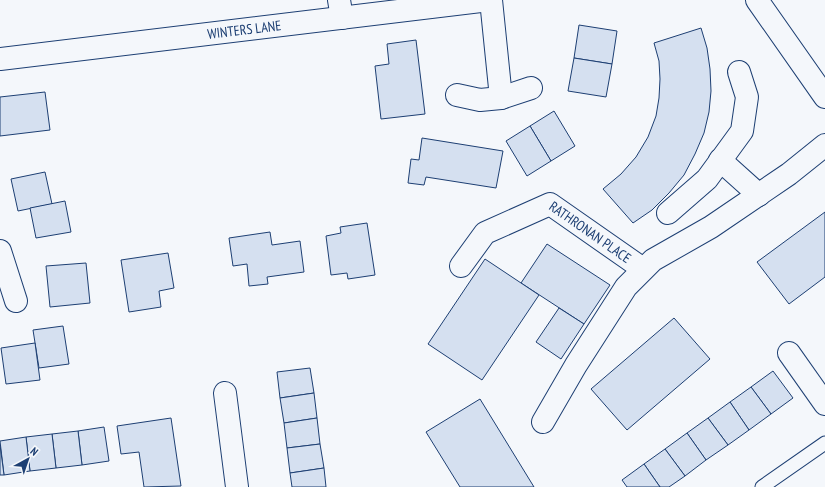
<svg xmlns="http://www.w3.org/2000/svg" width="825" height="487" font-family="'PT Sans Narrow',sans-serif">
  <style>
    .building { fill: #d5e0f0; stroke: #1d3f73 }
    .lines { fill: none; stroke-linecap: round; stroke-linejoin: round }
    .service-casing { stroke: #1d3f73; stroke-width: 15 }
    .minor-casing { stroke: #1d3f73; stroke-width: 24 }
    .secondary-casing { stroke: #1d3f73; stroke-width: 24 }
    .service { stroke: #f4f7fb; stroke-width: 13 }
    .minor { stroke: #f4f7fb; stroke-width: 22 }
    .secondary { stroke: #f4f7fb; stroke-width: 22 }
    .labels { text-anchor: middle; stroke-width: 3; stroke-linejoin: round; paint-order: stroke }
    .street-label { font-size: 14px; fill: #1d3f73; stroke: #f4f7fb }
  </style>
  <rect width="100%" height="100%" fill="#f4f7fb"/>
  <g class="building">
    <path d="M579,25L617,31L612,64L574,58Z"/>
    <path d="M701,28L707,48L710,69L711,91L709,112L704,133L695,154L684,175L669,193L652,210L633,223L603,189L621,174L636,157L648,137L656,116L659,98L660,79L659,61L654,43Z"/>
    <path d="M416,40L425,114L381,119L375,66L389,64L387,44Z"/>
    <path d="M574,58L612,64L606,97L568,91Z"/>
    <path d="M45,92L50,130L0,136V97Z"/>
    <path d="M554,111L575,146L551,161L530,126Z"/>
    <path d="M530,126L551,161L527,176L506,141Z"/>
    <path d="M422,138L503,151L496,188L426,177L424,185L408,183L411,159L419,160Z"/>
    <path d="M45,172L52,204L18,211L11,179Z"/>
    <path d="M65,201L71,232L36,238L30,208Z"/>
    <path d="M825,212V277L789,304L757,262Z"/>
    <path d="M367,223L375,275L348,279L347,273L331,275L326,236L341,233L340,227Z"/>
    <path d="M270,232L272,245L300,241L304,272L267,277L268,284L249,286L247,264L233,266L229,238Z"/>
    <path d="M547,244L610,285L584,324L521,283Z"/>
    <path d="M168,253L174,288L159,291L161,307L129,312L121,260Z"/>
    <path d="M485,259L539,295L482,380L428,344Z"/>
    <path d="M86,263L90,303L50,307L46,266Z"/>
    <path d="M559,308L584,324L561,359L536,342Z"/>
    <path d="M674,318L710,359L627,430L591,389Z"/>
    <path d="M63,326L69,364L39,368L33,330Z"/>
    <path d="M35,343L40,380L6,384L1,348Z"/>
    <path d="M310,368L314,393L280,398L277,372Z"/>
    <path d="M773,371L793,398L771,414L751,387Z"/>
    <path d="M751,387L771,414L749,430L730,402Z"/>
    <path d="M314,393L317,418L284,423L280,398Z"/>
    <path d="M480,399L534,487H460L426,432Z"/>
    <path d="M730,402L749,430L728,445L708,418Z"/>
    <path d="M171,418L181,486L144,487L139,452L121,454L117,426Z"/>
    <path d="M317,418L320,444L287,448L284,423Z"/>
    <path d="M708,418L728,445L706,460L687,433Z"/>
    <path d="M104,427L109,461L82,465L78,431Z"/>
    <path d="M78,431L82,465L56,468L52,434Z"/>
    <path d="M687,433L706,460L685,476L665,449Z"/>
    <path d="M52,434L56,468L30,471L26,437Z"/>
    <path d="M26,437L30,471L4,475L0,441Z"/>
    <path d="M320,444L324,468L290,473L287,448Z"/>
    <path d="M0,445L4,475H0Z"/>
    <path d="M665,449L685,476L669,487H660L644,464Z"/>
    <path d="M644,464L660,487H627L622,480Z"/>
    <path d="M324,468L326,487H292L290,473Z"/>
  </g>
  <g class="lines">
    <g class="service-casing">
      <path id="service" d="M762,487L825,443"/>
    </g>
    <g class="minor-casing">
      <g id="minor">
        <path d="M339,0L342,18"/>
        <path d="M491,0L501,98"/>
        <path id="s1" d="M0,59L489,0"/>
        <path d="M457,95L480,100L501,98L531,88"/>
        <path d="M720,160L759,195"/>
        <path d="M668,213L707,179L742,131L747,97L739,72"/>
        <path d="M0,251L16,301"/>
        <path id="s2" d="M461,266L485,233L550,204L643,269"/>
        <path d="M789,353L825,404"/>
        <path d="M225,393L237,487"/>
        <path d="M543,422L576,365L626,287L653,260L711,227L789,174L825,145"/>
      </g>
    </g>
    <g class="secondary-casing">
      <path id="secondary" d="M757,0L825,97"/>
    </g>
    <use href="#service" class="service"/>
    <use href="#minor" class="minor"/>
    <use href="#secondary" class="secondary"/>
  </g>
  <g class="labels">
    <g class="street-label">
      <text dy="5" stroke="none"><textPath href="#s1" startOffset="246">WINTERS LANE</textPath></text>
      <text dy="5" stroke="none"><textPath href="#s2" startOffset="161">RATHRONAN PLACE</textPath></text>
    </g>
  </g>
  <g transform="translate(28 459) rotate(40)" stroke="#f4f7fb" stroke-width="3" paint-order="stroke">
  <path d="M0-3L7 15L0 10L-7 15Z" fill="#1d3f73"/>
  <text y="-6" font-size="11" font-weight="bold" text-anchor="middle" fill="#1d3f73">N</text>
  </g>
</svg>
